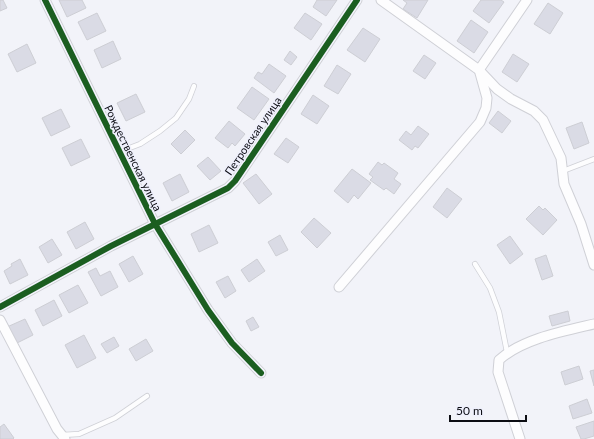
<svg xmlns="http://www.w3.org/2000/svg" width="594" height="439" font-family="Lato,sans-serif">
  <style>
    .building { fill: #dadbe5; stroke: #cdced4 }
    .lines { fill: none; stroke-linecap: round; stroke-linejoin: round }
    .service-casing { stroke: #cfd0d6; stroke-width: 6 }
    .minor-casing { stroke: #cfd0d6; stroke-width: 11 }
    .service { stroke: #fdfdfe; stroke-width: 4.5 }
    .minor { stroke: #fdfdfe; stroke-width: 9 }
    .cycleway-casing { stroke: #eff0fc; stroke-width: 8 }
    .cycleway { stroke: #1b5e20; stroke-width: 6 }
    .labels { text-anchor: middle; stroke-width: 3; stroke-linejoin: round; paint-order: stroke }
    .street-label { font-size: 11px; fill: #0c0d13; stroke: #eff0fc }
  </style>
  <rect width="100%" height="100%" fill="#f2f3f9"/>
  <g class="building">
    <path d="M0,0H3L7,8L0,11Z"/>
    <path d="M59,0H82L86,8L67,17Z"/>
    <path d="M317,0H337L326,16L313,7Z"/>
    <path d="M403,0H428L417,18L403,9L407,3Z"/>
    <path d="M481,0H501L504,2L489,23L473,11Z"/>
    <path d="M548,3L563,13L550,34L534,24Z"/>
    <path d="M97,13L106,31L87,40L78,22Z"/>
    <path d="M305,13L322,24L311,40L294,28Z"/>
    <path d="M471,20L488,32L474,53L457,41Z"/>
    <path d="M363,28L380,39L365,62L347,50Z"/>
    <path d="M113,41L121,59L102,68L94,50Z"/>
    <path d="M27,44L36,63L17,72L8,54Z"/>
    <path d="M290,51L297,57L291,65L284,60Z"/>
    <path d="M513,54L529,64L517,82L502,72Z"/>
    <path d="M424,55L436,63L425,79L413,71Z"/>
    <path d="M269,64L286,76L274,93L254,78L258,72L262,74Z"/>
    <path d="M337,65L351,74L338,94L324,86Z"/>
    <path d="M252,87L269,99L254,120L237,108Z"/>
    <path d="M136,94L145,112L126,121L117,103Z"/>
    <path d="M313,95L329,106L317,124L301,114Z"/>
    <path d="M61,109L70,127L51,136L42,118Z"/>
    <path d="M498,111L511,121L502,133L489,123Z"/>
    <path d="M229,121L245,134L235,146L232,143L228,148L215,138Z"/>
    <path d="M582,122L589,143L574,149L566,128Z"/>
    <path d="M418,126L429,134L418,148L415,146L412,150L399,140L406,131L411,135Z"/>
    <path d="M185,130L195,140L181,154L171,144Z"/>
    <path d="M286,138L299,147L288,163L274,154Z"/>
    <path d="M81,139L90,157L71,166L62,148Z"/>
    <path d="M208,157L221,171L210,180L197,166Z"/>
    <path d="M378,162L382,165L384,163L398,173L394,179L401,184L394,194L386,188L384,190L370,180L373,177L369,174Z"/>
    <path d="M352,169L371,183L358,199L354,195L348,203L334,191Z"/>
    <path d="M180,174L189,192L172,201L163,183Z"/>
    <path d="M256,174L272,194L259,204L243,183Z"/>
    <path d="M447,188L462,199L447,218L433,207Z"/>
    <path d="M539,206L543,210L545,208L557,220L543,235L526,219Z"/>
    <path d="M314,218L331,233L317,248L301,232Z"/>
    <path d="M85,222L94,239L76,249L67,232Z"/>
    <path d="M209,225L218,243L199,252L191,234Z"/>
    <path d="M280,235L288,250L276,256L268,242Z"/>
    <path d="M510,236L523,254L510,264L497,245Z"/>
    <path d="M52,239L62,255L48,263L39,247Z"/>
    <path d="M546,255L553,276L542,280L535,259Z"/>
    <path d="M133,256L143,274L129,282L119,264Z"/>
    <path d="M20,259L28,275L10,284L4,271L12,266L11,264Z"/>
    <path d="M257,259L265,271L249,282L241,270Z"/>
    <path d="M96,268L100,276L110,271L118,287L101,296L88,272Z"/>
    <path d="M228,276L236,291L225,298L216,282Z"/>
    <path d="M78,285L88,303L69,313L59,295Z"/>
    <path d="M54,300L62,316L43,326L35,310Z"/>
    <path d="M568,311L570,321L552,326L549,316Z"/>
    <path d="M253,317L259,327L251,331L246,321Z"/>
    <path d="M25,319L33,335L15,344L7,327Z"/>
    <path d="M84,335L96,358L77,368L65,345Z"/>
    <path d="M114,337L119,346L107,353L101,344Z"/>
    <path d="M146,339L153,351L136,361L129,349Z"/>
    <path d="M579,366L583,379L565,385L561,372Z"/>
    <path d="M594,370V386L590,371Z"/>
    <path d="M587,399L592,413L573,419L569,406Z"/>
    <path d="M594,421V436L584,439H581L576,427Z"/>
    <path d="M4,424L14,438L13,439H0V427Z"/>
  </g>
  <g class="lines">
    <g class="service-casing">
      <g id="service">
        <path d="M119,152L140,144L160,131L176,118L189,99L194,86"/>
        <path d="M563,171L594,159"/>
        <path d="M475,264L490,288L499,312L507,352"/>
        <path d="M62,435L79,434L115,418L147,396"/>
      </g>
    </g>
    <g class="minor-casing">
      <g id="minor">
        <path d="M45,0L155,224L208,310L232,343L261,373"/>
        <path d="M381,0L479,70L497,89L511,99L534,111L543,120L561,158L564,184L581,224L594,265"/>
        <path d="M479,70L527,0"/>
        <path d="M339,287L480,122L486,108L487,98L480,73"/>
        <path d="M0,307L111,246L228,188L235,181L357,0"/>
        <path d="M0,320L57,429L65,439"/>
        <path d="M520,439L498,372L499,360C522,339 564,331 594,324"/>
      </g>
    </g>
    <use href="#service" class="service"/>
    <use href="#minor" class="minor"/>
    <g class="cycleway-casing">
      <g id="cycleway">
        <path d="M45,0L155,224L208,310L232,343L261,373"/>
        <path d="M0,307L111,246L228,188L235,181L357,0"/>
      </g>
    </g>
    <use href="#cycleway" class="cycleway"/>
  </g>
  <g class="labels">
    <g class="street-label">
      <text transform="translate(253 136) rotate(-56)" y="4">Петровская улица</text>
      <text transform="translate(133 158) rotate(64)" y="4">Рождественская улица</text>
    </g>
  </g>
  <path d="M450 415v6h76v-6" fill="none" stroke="#0c0d13" stroke-width="2"/>
  <text x="456" y="415" font-size="12" fill="#0c0d13" stroke="#eff0fc" stroke-width="3" paint-order="stroke">50 m</text>
</svg>
